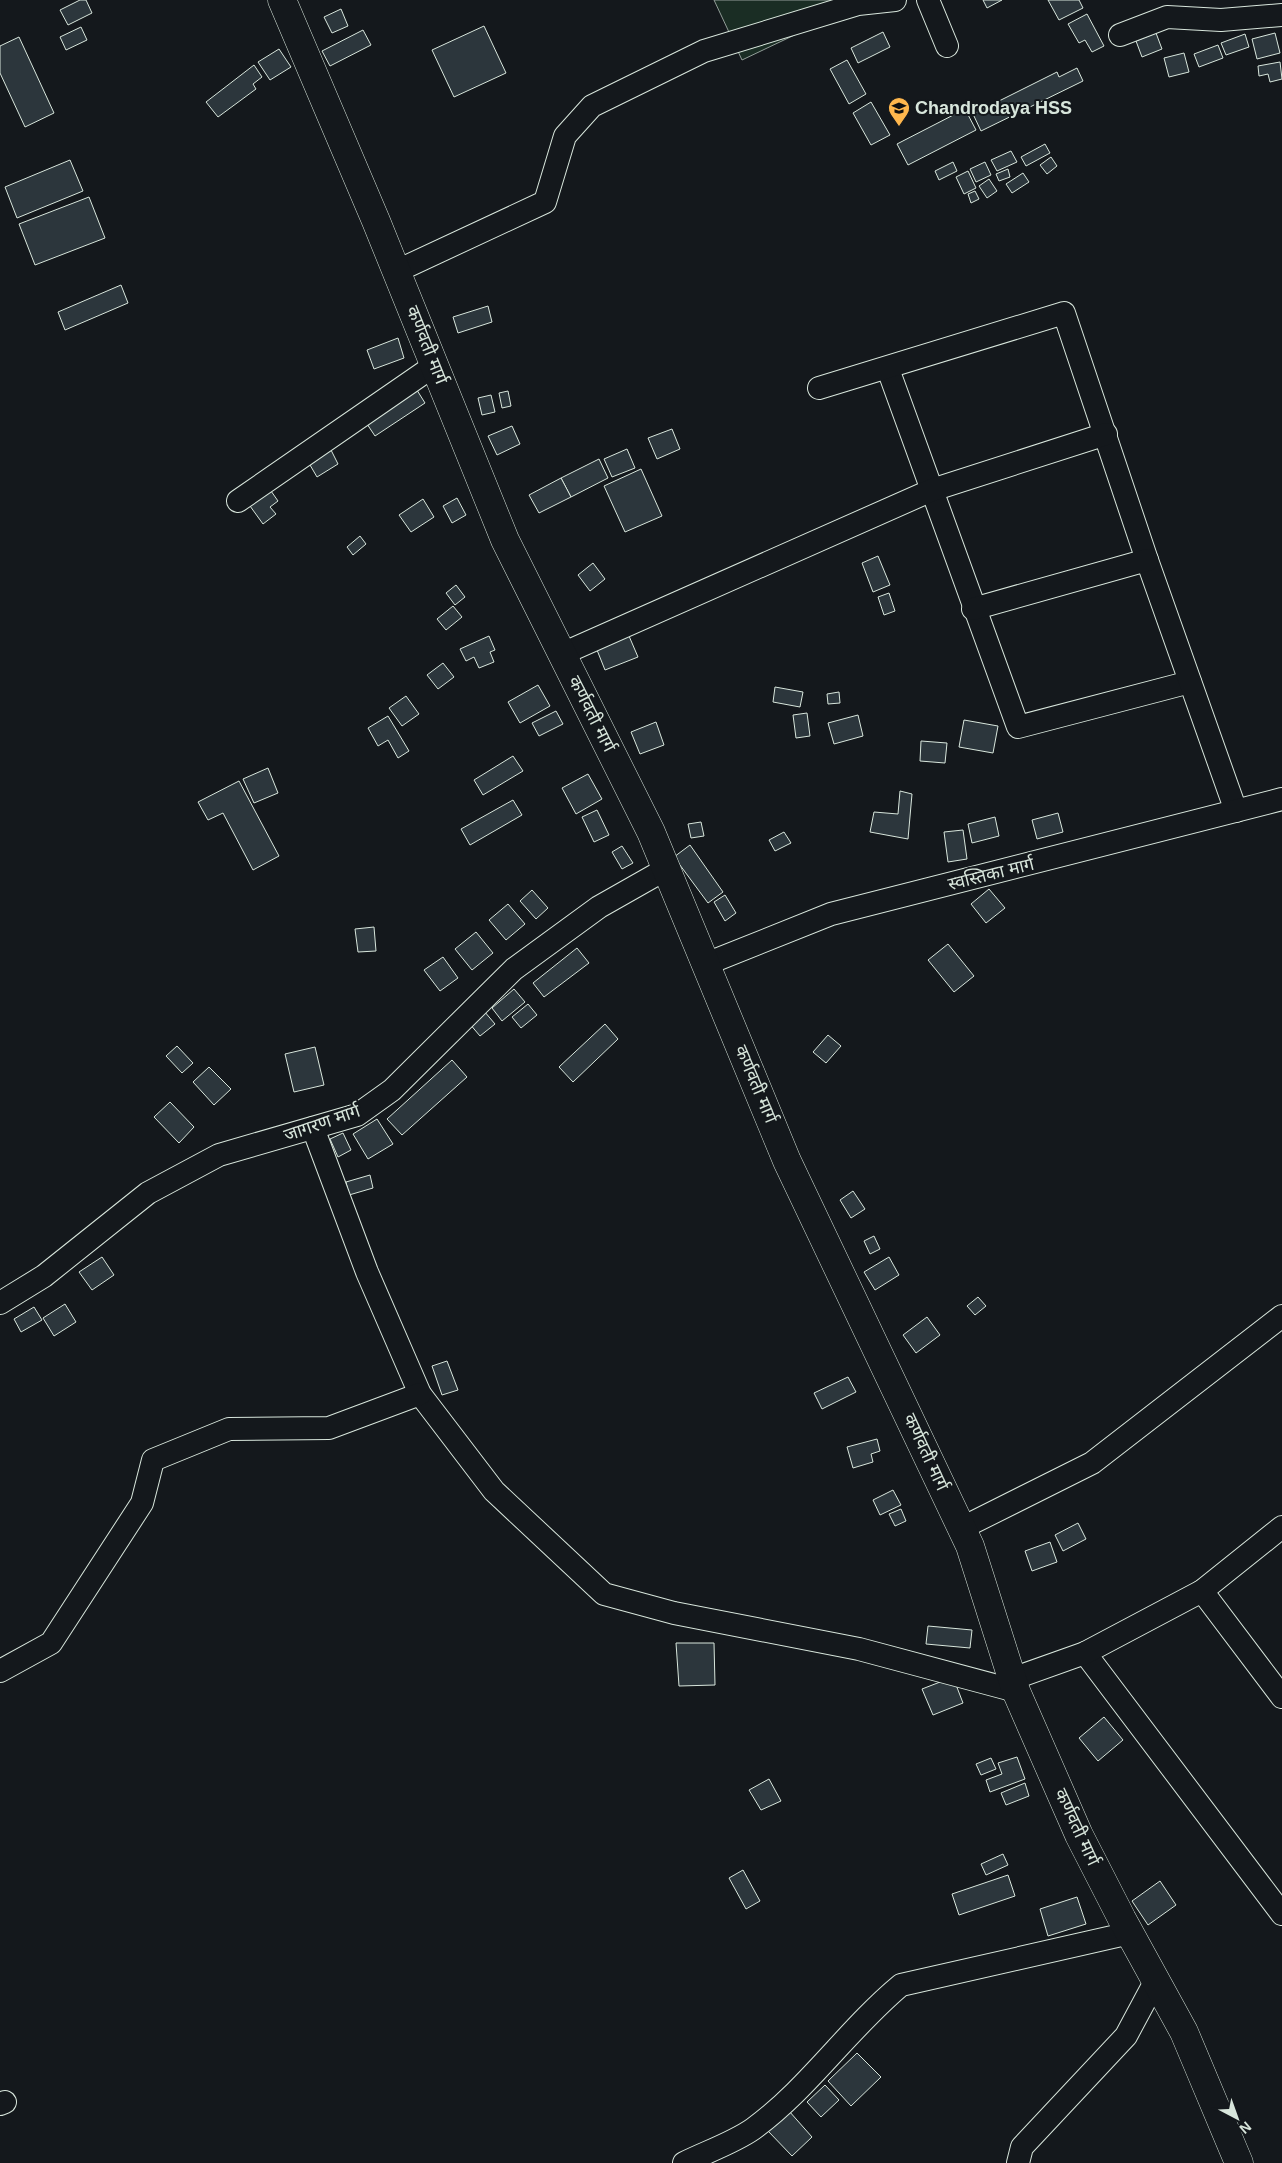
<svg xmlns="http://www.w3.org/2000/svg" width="1282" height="2163" font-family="Arial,'Noto Sans Devanagari',sans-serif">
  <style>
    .green { fill: #1a2d24; stroke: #939e99 }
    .building { fill: #2c363c; stroke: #d8e6dc }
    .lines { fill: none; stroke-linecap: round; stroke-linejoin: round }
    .minor-casing { stroke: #d8e6dc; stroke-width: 24 }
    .major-casing { stroke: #d8e6dc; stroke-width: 29 }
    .minor { stroke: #14181c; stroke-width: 22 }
    .major { stroke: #14181c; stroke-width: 28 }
    .labels { text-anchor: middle; stroke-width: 4; stroke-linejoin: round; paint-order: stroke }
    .poi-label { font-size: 18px; font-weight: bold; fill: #d8e6dc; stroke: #14181c; text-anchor: start }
    .street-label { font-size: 18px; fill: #d8e6dc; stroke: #14181c }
  </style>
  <rect width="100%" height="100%" fill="#14181c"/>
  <path class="green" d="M714,0H868L742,60Z"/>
  <g class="building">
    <path d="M80,0H86L92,13L68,25L60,10Z"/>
    <path d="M983,0H1002L987,8Z"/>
    <path d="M1048,0H1079L1083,8L1059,20Z"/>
    <path d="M341,9L348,26L332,33L324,17Z"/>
    <path d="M1087,14L1104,46L1092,52L1085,40L1079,43L1068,24Z"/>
    <path d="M484,26L506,73L454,97L432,50Z"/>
    <path d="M81,27L87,40L66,50L60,37Z"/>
    <path d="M363,30L371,45L330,66L322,51Z"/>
    <path d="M883,32L890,47L858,63L851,48Z"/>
    <path d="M1156,33L1162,49L1142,57L1136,41Z"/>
    <path d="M1275,33L1280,53L1257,59L1252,39Z"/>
    <path d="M1245,34L1249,47L1226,55L1221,43Z"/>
    <path d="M19,37L54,113L25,127L0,73V46Z"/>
    <path d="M1218,45L1223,58L1199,67L1194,54Z"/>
    <path d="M279,49L291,67L270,80L258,62Z"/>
    <path d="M1184,53L1189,72L1169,77L1164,58Z"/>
    <path d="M847,60L866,94L849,104L830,69Z"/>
    <path d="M1280,62L1282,79L1270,82L1268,74L1259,76L1258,66Z"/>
    <path d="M254,65L262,77L253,84L256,89L218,117L206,102Z"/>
    <path d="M1077,68L1083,81L981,131L973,114L1057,72L1059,77Z"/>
    <path d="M871,102L890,135L871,145L853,113Z"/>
    <path d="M965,109L976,130L908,165L897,144Z"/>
    <path d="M1045,144L1050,153L1026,166L1021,157Z"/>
    <path d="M1011,151L1017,162L997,171L991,160Z"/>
    <path d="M1051,157L1057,166L1047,174L1040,165Z"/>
    <path d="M70,160L83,191L17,218L5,187Z"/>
    <path d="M953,162L957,171L939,180L935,171Z"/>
    <path d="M985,162L991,175L976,182L970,169Z"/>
    <path d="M1008,169L1010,177L999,181L996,174Z"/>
    <path d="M968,171L976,188L964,194L956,177Z"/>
    <path d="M1023,173L1029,182L1012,193L1006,184Z"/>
    <path d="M989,179L997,191L987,198L979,186Z"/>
    <path d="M975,191L979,199L971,203L968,194Z"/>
    <path d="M89,197L105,238L35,265L19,224Z"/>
    <path d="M121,285L128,303L65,330L58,312Z"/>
    <path d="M488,306L492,322L458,333L453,317Z"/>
    <path d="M398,338L404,358L374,369L367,350Z"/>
    <path d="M415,387L425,403L375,436L365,421Z"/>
    <path d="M508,391L511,406L502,408L499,393Z"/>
    <path d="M491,395L495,412L482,415L478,398Z"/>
    <path d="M512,426L520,444L497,455L488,436Z"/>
    <path d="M672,429L680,449L657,459L648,438Z"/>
    <path d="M627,449L635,468L612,477L604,459Z"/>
    <path d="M331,450L338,464L317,477L310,465Z"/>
    <path d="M599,459L608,478L571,497L561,478Z"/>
    <path d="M641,469L662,516L625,532L604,486Z"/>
    <path d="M561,478L571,497L539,513L529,495Z"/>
    <path d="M271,491L278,501L270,507L276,514L263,524L250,506Z"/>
    <path d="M457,498L466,515L452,523L443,506Z"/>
    <path d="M423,499L434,517L411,532L399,515Z"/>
    <path d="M360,536L366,544L353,555L347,547Z"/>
    <path d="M878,556L890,585L873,592L862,563Z"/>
    <path d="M593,563L605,579L590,591L578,575Z"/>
    <path d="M456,585L465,597L455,605L446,593Z"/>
    <path d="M889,593L895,611L884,615L878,597Z"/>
    <path d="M453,606L462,617L446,630L437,619Z"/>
    <path d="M489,636L495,650L490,652L494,662L479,668L474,657L466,661L460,649Z"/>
    <path d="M629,636L638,657L605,670L597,650Z"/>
    <path d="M443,663L454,677L438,689L427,675Z"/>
    <path d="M538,685L550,706L520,723L508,702Z"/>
    <path d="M775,687L803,692L800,707L773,702Z"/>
    <path d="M839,692L840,703L828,704L827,694Z"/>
    <path d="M406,696L419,714L402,726L389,708Z"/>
    <path d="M556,711L563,724L539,736L532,723Z"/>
    <path d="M807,713L810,736L796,738L793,715Z"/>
    <path d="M858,715L863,736L834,744L828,723Z"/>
    <path d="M388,716L409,751L398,758L388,740L378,746L368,728Z"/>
    <path d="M964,720L998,726L993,753L959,747Z"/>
    <path d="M656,722L664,745L640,754L631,732Z"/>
    <path d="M921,741L947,743L945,763L920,761Z"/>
    <path d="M513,756L523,771L483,795L474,780Z"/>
    <path d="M268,768L278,793L254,803L243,779Z"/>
    <path d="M588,774L602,799L576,814L562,788Z"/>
    <path d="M239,781L279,856L253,870L223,813L208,820L198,802Z"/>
    <path d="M900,791L912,794L908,839L870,832L874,812L898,814Z"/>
    <path d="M513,800L522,815L470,845L461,829Z"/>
    <path d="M597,810L609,835L594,842L582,817Z"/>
    <path d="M1058,813L1063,832L1037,839L1032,820Z"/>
    <path d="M995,817L999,836L972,843L968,824Z"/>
    <path d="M701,822L704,836L691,838L688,824Z"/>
    <path d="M963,830L967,859L948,862L944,832Z"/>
    <path d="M784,832L791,843L775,851L769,840Z"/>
    <path d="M690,845L723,892L708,903L674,857Z"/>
    <path d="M622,846L633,863L622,869L612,852Z"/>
    <path d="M989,889L1005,908L986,923L971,904Z"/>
    <path d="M532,890L548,908L536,919L520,901Z"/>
    <path d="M725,895L736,913L725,921L714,902Z"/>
    <path d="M508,904L525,924L506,940L489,920Z"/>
    <path d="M374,927L376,951L358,952L355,929Z"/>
    <path d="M476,932L493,953L472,970L455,949Z"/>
    <path d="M948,944L974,976L954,992L928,960Z"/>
    <path d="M577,948L589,963L544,997L533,983Z"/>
    <path d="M443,957L458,978L440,991L424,970Z"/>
    <path d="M514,989L525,1002L502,1021L492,1008Z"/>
    <path d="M528,1004L537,1015L521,1028L512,1017Z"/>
    <path d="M484,1011L495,1024L480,1036L469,1023Z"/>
    <path d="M605,1024L618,1039L573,1082L559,1067Z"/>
    <path d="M828,1035L841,1046L826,1063L813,1052Z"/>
    <path d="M177,1046L193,1063L182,1073L166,1056Z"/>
    <path d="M315,1047L324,1085L294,1092L285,1054Z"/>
    <path d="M452,1060L467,1077L402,1135L387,1119Z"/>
    <path d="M209,1067L231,1089L214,1105L193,1082Z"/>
    <path d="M170,1102L194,1127L179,1143L154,1117Z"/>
    <path d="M377,1119L393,1144L368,1159L353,1134Z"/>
    <path d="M343,1133L351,1150L338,1157L330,1139Z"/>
    <path d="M370,1175L373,1188L349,1195L346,1182Z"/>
    <path d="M853,1191L865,1209L851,1218L840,1200Z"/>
    <path d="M874,1236L880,1249L870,1254L864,1241Z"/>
    <path d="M102,1257L114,1275L92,1290L79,1272Z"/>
    <path d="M889,1257L899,1275L875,1290L864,1272Z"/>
    <path d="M978,1297L986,1306L975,1315L967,1306Z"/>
    <path d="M65,1304L76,1322L54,1336L43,1318Z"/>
    <path d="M34,1307L42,1320L21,1332L14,1319Z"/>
    <path d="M927,1317L940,1335L916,1353L903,1335Z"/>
    <path d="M447,1361L458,1390L442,1395L432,1366Z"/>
    <path d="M848,1377L856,1392L822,1409L814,1393Z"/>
    <path d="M877,1439L880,1451L871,1454L873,1462L853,1468L847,1447Z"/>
    <path d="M893,1490L901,1505L880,1515L873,1500Z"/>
    <path d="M901,1509L906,1521L895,1526L889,1514Z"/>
    <path d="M1078,1523L1086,1539L1063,1551L1055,1535Z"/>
    <path d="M1050,1542L1057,1562L1032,1571L1025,1551Z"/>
    <path d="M928,1626L972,1630L970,1648L926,1644Z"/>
    <path d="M676,1643H714L715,1685L679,1686Z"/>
    <path d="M953,1677L963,1703L933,1715L922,1689Z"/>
    <path d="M1104,1717L1123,1740L1098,1761L1079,1738Z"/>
    <path d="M1017,1757L1025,1779L990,1792L986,1780L1002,1774L998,1763Z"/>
    <path d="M991,1758L996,1769L981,1775L976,1764Z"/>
    <path d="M769,1779L781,1801L761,1810L749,1790Z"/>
    <path d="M1025,1783L1029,1796L1006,1805L1001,1793Z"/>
    <path d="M1003,1854L1008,1865L986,1875L981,1864Z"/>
    <path d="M743,1870L760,1901L746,1909L729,1878Z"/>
    <path d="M1008,1875L1015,1896L959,1915L952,1894Z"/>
    <path d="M1160,1881L1176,1905L1148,1925L1132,1901Z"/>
    <path d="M1077,1897L1086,1924L1048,1936L1040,1909Z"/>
    <path d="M857,2053L881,2077L851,2106L828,2081Z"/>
    <path d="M825,2085L839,2100L821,2117L807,2102Z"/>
    <path d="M789,2111L812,2137L792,2156L768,2131Z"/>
  </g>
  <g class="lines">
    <g class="minor-casing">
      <g id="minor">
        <path d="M928,0L947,46"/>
        <path d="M1120,35L1167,17L1221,20L1282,15"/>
        <path d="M397,271L545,202L565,136L592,106L704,51L858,4L895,0"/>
        <path d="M888,369L1018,727L1190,682"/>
        <path d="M819,388L1064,313L1147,560L1236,811"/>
        <path d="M238,501L435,365"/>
        <path d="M973,609L1147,560"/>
        <path d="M562,654L932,490L1106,434"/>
        <path d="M706,964L831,914L1282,799"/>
        <path d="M313,1128L367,1272L420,1394L494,1491L604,1594L674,1613L859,1649L1016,1691"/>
        <path d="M0,1303L44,1276L148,1193L219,1155L357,1115L392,1090L514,969L599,907L666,869"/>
        <path d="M962,1528L1092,1463L1282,1316"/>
        <path d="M1202,1591L1282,1697"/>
        <path d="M1085,1653L1282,1914"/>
        <path d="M0,1671L51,1643L142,1503L153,1460L229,1429L329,1428L420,1394"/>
        <path d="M1012,1679L1085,1653L1202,1591L1282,1527"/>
        <path d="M0,2104L5,2102"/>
        <path d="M684,2163C706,2152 733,2143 753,2129C808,2089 848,2029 901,1985L1130,1933"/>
        <path d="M1018,2163L1022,2147L1126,2036L1156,1980"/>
      </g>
    </g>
    <g class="major-casing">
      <path id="major" d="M282,0L376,221L505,540L651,832L787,1161L970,1546L1016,1691L1079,1835L1122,1919L1184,2032L1239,2163"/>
    </g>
    <use href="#minor" class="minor"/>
    <use href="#major" class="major"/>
  </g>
  <defs>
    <g id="school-pin" transform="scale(1.125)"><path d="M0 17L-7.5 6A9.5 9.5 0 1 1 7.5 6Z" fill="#ffb74d" stroke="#14181c"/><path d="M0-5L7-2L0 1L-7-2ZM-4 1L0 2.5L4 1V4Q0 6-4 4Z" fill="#111"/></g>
  </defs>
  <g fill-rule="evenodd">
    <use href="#school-pin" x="899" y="108"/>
  </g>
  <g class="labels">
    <g class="poi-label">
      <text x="915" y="114">Chandrodaya HSS</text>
    </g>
    <g class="street-label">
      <text transform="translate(427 345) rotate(68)" y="6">कर्णवती मार्ग</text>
      <text transform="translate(592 714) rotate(63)" y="6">कर्णवती मार्ग</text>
      <text transform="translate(991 874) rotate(-14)" y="6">स्वस्तिका मार्ग</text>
      <text transform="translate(756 1084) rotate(67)" y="6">कर्णवती मार्ग</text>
      <text transform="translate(322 1123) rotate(-19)" y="6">जागरण मार्ग</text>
      <text transform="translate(926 1452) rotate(65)" y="6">कर्णवती मार्ग</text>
      <text transform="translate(1077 1827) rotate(65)" y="6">कर्णवती मार्ग</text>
    </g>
  </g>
  <g transform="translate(1237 2118) rotate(139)" stroke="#14181c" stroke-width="4" paint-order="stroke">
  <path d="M0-4L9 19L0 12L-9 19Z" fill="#d8e6dc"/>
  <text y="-8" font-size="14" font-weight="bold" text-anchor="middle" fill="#d8e6dc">N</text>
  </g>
</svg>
